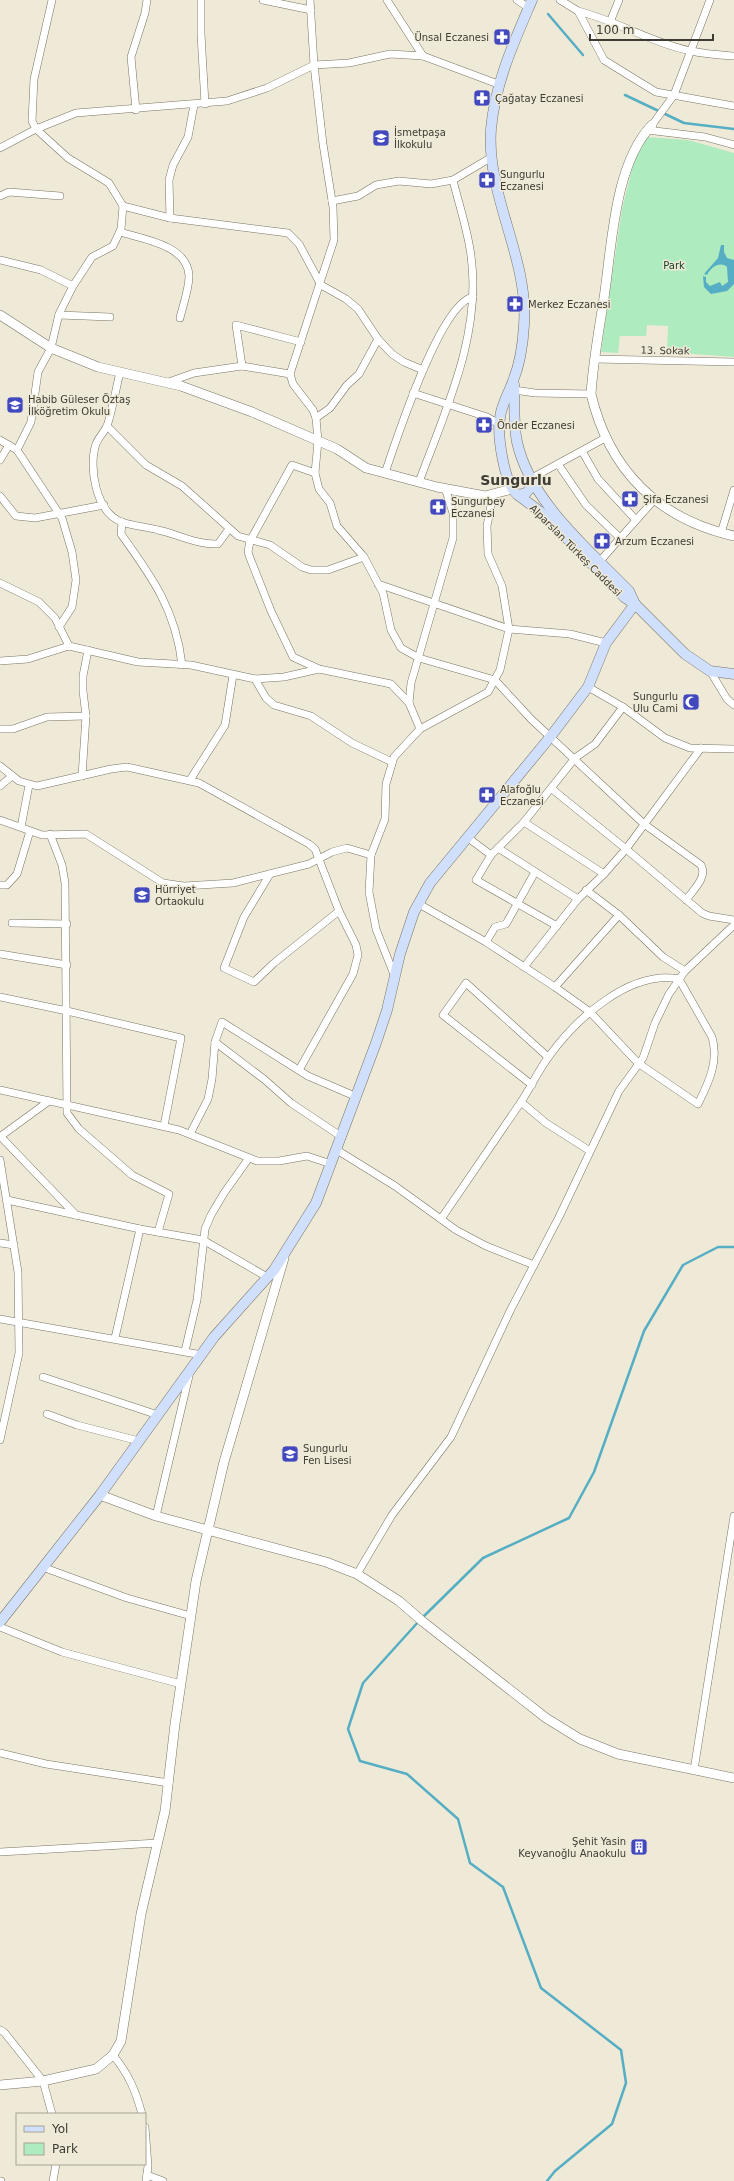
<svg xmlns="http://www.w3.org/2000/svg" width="734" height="2181" font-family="'DejaVu Sans',sans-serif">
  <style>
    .green { fill: #aeebbe }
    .water { fill: #55aec4 }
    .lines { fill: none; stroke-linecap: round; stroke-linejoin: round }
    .stream { stroke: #55aec4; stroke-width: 2.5 }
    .minor-casing { stroke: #797464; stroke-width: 8 }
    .tertiary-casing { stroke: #797464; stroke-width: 10 }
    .secondary-casing { stroke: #797464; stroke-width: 11 }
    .minor { stroke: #fff; stroke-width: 7 }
    .tertiary { stroke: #fff; stroke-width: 9 }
    .secondary { stroke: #d0dffc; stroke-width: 10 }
    .labels { text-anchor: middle; stroke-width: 3; stroke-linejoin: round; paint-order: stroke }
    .poi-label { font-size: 10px; fill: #3d3b34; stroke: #efead7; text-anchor: start }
    .park-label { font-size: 10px; fill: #0d3c1f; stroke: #efead7 }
    .street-label { font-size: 10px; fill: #3d3b34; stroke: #efead7 }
    .district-label { font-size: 14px; font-weight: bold; fill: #3d3b34; stroke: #efead7 }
  </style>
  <rect width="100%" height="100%" fill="#efead7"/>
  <path class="green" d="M647,137L688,140L734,153V357L667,352L668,326L647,325L646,336H620L618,353L601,352L622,209L635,157Z"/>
  <path class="water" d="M721,245H724V252L727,258L734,260V284L727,291L711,294L704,287L703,276L706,277V282L710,286L720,282L722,286L728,282L727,267C720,261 711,267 707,275L704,274L718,258Z"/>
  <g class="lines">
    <g class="stream">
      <path d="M548,14L583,55"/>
      <path d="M625,95L684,123L734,129"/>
      <path d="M422,1618L483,1558L569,1518L594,1472L644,1331L683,1265L718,1247H734"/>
      <path d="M419,1621L363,1683L348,1729L360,1761L407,1774L458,1819L470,1863L503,1887L541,1988L621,2050L626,2083L612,2124L555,2171L547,2181"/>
    </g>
    <g class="minor-casing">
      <g id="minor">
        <path d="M201,0V34L205,104"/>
        <path d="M263,0L311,10"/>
        <path d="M310,0L314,65L323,144L333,207L334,240L290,374L293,384L313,410L316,418L318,441L315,473L319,489L330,503L337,526L364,557L383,593L391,630L401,648L419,658L495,680L531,719L644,824L701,865C708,877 693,890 686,900"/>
        <path d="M387,0L423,56"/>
        <path d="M517,0L529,8"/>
        <path d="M560,0L578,11L604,60L633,78L656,92L734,106"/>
        <path d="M578,11C617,21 652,43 691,51C705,54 720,55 734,56"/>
        <path d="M610,22L619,0"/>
        <path d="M136,110L131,57L145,13L147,0"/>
        <path d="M652,125L674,95L710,0"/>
        <path d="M647,130L705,137L734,145"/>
        <path d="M0,148L36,129L76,113L227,101L267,88L314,65L349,63L390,54L423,56L498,84"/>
        <path d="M0,196L9,192L60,196"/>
        <path d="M332,201L358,196L376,185L399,181L431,184L453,180L492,157"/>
        <path d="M123,206L170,218L288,233L299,244L321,285L346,299L358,309L378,339L392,354L404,362L423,370"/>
        <path d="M170,218L169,180L173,165L188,137L194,105"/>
        <path d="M120,232C143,239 188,245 189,276C189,289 183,305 180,318"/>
        <path d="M0,260L41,270L73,286"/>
        <path d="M59,315L110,317"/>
        <path d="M595,359L734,362"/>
        <path d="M242,366L236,325L301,342"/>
        <path d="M120,372C116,389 113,406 108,423C106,431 99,436 96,444C88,467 96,513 122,522C133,526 147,527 158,530C178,534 196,545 218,544L229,529"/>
        <path d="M166,383L194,373L242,366L290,374"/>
        <path d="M514,390L535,393L591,394"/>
        <path d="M413,393L487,417L499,424"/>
        <path d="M316,418L330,408L347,385L359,374L378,339"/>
        <path d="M107,426L146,465L182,486L238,536L270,545L302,567L311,570H328L364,557"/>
        <path d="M0,440L17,450L62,518L72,552L76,580L72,607L59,627"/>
        <path d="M17,450L31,422L38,372L51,348L59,314L73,286L92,257L113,246L121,229L123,206L109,183L68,158L36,129L32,121L34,79L52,0"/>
        <path d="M582,451L598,479L636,520"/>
        <path d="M0,460L9,445"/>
        <path d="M558,464L586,505L620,538"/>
        <path d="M315,473L292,465L250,541L248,552L250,558L271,611L293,657L319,669L391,684L409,703"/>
        <path d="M385,473C396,441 440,303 473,297"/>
        <path d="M530,479L607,437"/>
        <path d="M419,482C445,411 482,335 471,256C468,231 459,205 453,180"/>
        <path d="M0,496L16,516L35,518L104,505"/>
        <path d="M122,522L121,534C152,577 176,610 182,665"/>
        <path d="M721,533L734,490"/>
        <path d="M600,561L654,500"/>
        <path d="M0,583L39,602L55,618L69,646"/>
        <path d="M378,584L509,629L570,634L606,643"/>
        <path d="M0,661L28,659L69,646L138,662L191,665L255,679L284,677L319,669"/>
        <path d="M710,671L727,699L734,705"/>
        <path d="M255,679L266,698L274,705L311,716L352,743L392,762"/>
        <path d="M588,687L623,707L665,738L690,748L734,749"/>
        <path d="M0,729H13L47,717L86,716"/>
        <path d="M420,729L409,703L411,683L453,538V513L445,488"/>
        <path d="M0,766L19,781L37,786L111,769L127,767L199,783L309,844L315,849L339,911L356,945L358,955L353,974L299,1070"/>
        <path d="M82,776L86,716L83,691V676L88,650"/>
        <path d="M190,780L225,725L233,675"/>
        <path d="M0,786L12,776"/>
        <path d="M552,789L626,849L701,748"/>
        <path d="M0,820L42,835L86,834L163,883L184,886L233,883L309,864L332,852L347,848L371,855"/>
        <path d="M524,822L604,874L626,849L702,913L709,916L734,920"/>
        <path d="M21,827L29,785"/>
        <path d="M50,834L62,865L65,883L67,1113L79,1129L132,1175L169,1194L158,1232"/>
        <path d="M467,837L491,855"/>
        <path d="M498,848L578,899"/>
        <path d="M270,874L244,917L224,968L254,982L274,963L339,911"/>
        <path d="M0,885H7L17,874L30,831"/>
        <path d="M419,904L486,942L555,987L590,1012L638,1063L698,1104C709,1082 719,1061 712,1037L679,979C630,970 577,1018 550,1055C539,1069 531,1087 521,1102L546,1123L590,1151"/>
        <path d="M619,915L663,957L685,971"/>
        <path d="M12,923L67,924"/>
        <path d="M557,926L476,880L491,855L524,822L575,758L595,744L623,707"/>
        <path d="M486,942L495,927L506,924L535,872"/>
        <path d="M0,954L67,965"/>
        <path d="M524,967L578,899L604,874"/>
        <path d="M395,977L376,929L369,892L371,855L385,819L386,784L394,757L420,729L488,692L500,670L509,629L502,586L488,554L487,526L493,495"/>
        <path d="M555,987L619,915L586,890"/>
        <path d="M0,997L67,1011L181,1038L164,1126"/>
        <path d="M215,1042L265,1080L291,1103L342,1137"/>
        <path d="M532,1085L443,1015L466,983L548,1057"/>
        <path d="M0,1090L179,1130L257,1161H279L307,1156L331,1164"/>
        <path d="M190,1134L208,1099L212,1079L215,1042L222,1022L308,1076L357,1097"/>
        <path d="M0,1136L76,1215"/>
        <path d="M1,1136L49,1101"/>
        <path d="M337,1150L395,1186L456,1230L486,1246L534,1265"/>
        <path d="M0,1160L18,1272L19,1353L0,1440"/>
        <path d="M7,1200L140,1229L203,1240L267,1277"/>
        <path d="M441,1219L521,1102"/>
        <path d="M0,1243L14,1245"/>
        <path d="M0,1319L202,1355"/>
        <path d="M115,1338L140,1229"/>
        <path d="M185,1351L197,1300L205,1229L211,1215L224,1193L249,1158"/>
        <path d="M43,1377L158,1415"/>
        <path d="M47,1414L77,1425L139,1441"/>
        <path d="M156,1516L189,1376"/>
        <path d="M45,1568L127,1598L191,1616"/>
        <path d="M357,1574L392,1515L451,1437L510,1311L559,1217L619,1091L643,1058L655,1023L669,994L685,971L734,925"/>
        <path d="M0,1627L62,1652L181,1684"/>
        <path d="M0,1753L46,1764L169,1783"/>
        <path d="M694,1770L734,1516"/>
        <path d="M0,1852L158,1843"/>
        <path d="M0,2030L4,2032L43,2081L52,2114"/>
        <path d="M113,2055C129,2075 135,2089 142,2114"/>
        <path d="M145,2127L148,2166L146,2181"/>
        <path d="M147,2175L163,2181"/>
        <path d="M0,2181H1"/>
        <path d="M53,2181L56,2164"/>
      </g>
    </g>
    <g class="tertiary-casing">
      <g id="tertiary">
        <path d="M652,125C614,164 612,246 604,298C599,330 593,362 591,394C609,470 658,519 734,536"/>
        <path d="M0,315L51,348L98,367L181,386L252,412L337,449L366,468L437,487L485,496L512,489"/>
        <path d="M100,1495L156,1516L326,1562L357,1574L399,1601L422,1621L546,1718L580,1739L618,1754L734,1778"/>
        <path d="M0,2085L43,2081L96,2069L113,2055L121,2041L141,1914L165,1811L175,1724L196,1581L224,1462L284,1258"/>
      </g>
    </g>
    <g class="secondary-casing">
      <g id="secondary">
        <path d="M532,0C514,42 495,83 491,129C486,196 529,258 524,325C523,343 520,364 513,381C509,393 501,405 500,418C497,435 504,485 518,495L526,493L533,485"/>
        <path d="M514,384C515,403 513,423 517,442C530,501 588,549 629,591L635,604"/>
        <path d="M518,495L542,513L624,597L635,604L685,654L710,671L734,674"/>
        <path d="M0,1622L100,1495L214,1337L274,1270L316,1203L376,1043L387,1010L400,954L414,912L430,883L551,736L588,687L606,643L635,604"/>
      </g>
    </g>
    <use href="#minor" class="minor"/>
    <use href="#tertiary" class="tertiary"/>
    <use href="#secondary" class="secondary"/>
  </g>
  <defs>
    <g id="pharmacy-square" transform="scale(0.9)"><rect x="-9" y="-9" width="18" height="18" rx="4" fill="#4249be" stroke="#efead7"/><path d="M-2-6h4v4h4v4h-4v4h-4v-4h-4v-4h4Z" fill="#fff"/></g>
    <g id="school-square" transform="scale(0.9)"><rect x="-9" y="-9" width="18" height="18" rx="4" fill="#4249be" stroke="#efead7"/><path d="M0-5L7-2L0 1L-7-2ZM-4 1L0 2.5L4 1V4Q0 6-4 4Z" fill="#fff"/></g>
    <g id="mosque-square" transform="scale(0.9)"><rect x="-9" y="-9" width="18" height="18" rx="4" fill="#4249be" stroke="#efead7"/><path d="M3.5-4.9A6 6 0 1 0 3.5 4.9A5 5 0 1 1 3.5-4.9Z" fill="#fff"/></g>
    <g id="building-square" transform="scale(0.9)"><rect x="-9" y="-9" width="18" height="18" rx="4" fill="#4249be" stroke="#efead7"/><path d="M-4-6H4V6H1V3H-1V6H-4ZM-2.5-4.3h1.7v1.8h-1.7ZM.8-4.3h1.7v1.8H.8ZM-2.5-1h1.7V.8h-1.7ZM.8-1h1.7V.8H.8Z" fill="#fff"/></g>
  </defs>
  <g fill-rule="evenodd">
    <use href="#pharmacy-square" x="502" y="37"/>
    <use href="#pharmacy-square" x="482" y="98"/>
    <use href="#school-square" x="381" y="138"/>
    <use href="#pharmacy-square" x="487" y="180"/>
    <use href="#pharmacy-square" x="515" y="304"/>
    <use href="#school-square" x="15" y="405"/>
    <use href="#pharmacy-square" x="484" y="425"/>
    <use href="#pharmacy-square" x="630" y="499"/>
    <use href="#pharmacy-square" x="438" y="507"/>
    <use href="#pharmacy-square" x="602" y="541"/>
    <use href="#mosque-square" x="691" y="702"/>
    <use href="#pharmacy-square" x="487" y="795"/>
    <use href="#school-square" x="142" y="895"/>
    <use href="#school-square" x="290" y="1454"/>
    <use href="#building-square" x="639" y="1847"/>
  </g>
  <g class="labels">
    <g class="poi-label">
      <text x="489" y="41" text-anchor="end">Ünsal Eczanesi</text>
      <text x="495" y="102">Çağatay Eczanesi</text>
      <text x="394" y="136">İsmetpaşa<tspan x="394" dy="12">İlkokulu</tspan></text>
      <text x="500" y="178">Sungurlu<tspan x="500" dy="12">Eczanesi</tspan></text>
      <text x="528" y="308">Merkez Eczanesi</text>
      <text x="28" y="403">Habib Güleser Öztaş<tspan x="28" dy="12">İlköğretim Okulu</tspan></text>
      <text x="497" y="429">Önder Eczanesi</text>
      <text x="643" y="503">Şifa Eczanesi</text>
      <text x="451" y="505">Sungurbey<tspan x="451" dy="12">Eczanesi</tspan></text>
      <text x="615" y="545">Arzum Eczanesi</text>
      <text x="678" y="700" text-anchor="end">Sungurlu<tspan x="678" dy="12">Ulu Cami</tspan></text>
      <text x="500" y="793">Alafoğlu<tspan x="500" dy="12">Eczanesi</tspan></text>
      <text x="155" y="893">Hürriyet<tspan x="155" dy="12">Ortaokulu</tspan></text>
      <text x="303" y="1452">Sungurlu<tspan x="303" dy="12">Fen Lisesi</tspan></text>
      <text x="626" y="1845" text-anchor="end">Şehit Yasin<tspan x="626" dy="12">Keyvanoğlu Anaokulu</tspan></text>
    </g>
    <g class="park-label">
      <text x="674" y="269">Park</text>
    </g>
    <g class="street-label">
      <text transform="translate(665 350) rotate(1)" y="4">13. Sokak</text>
      <text transform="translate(576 550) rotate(45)" y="4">Alparslan Türkeş Caddesi</text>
    </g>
    <g class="district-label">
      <text x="516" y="485">Sungurlu</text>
    </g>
  </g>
  <rect x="16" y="2113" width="130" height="52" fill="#efead7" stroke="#a8a496"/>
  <rect x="24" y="2126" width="20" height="6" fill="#d0dffc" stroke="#a8a496"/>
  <text x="52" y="2133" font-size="12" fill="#3d3b34">Yol</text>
  <rect x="24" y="2143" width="20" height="12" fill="#aeebbe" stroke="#a8a496"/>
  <text x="52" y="2153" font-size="12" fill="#3d3b34">Park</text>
  <path d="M590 34v6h123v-6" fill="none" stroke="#3d3b34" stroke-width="2"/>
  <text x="596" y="34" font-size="12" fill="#3d3b34" stroke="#efead7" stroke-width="3" paint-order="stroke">100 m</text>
</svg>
